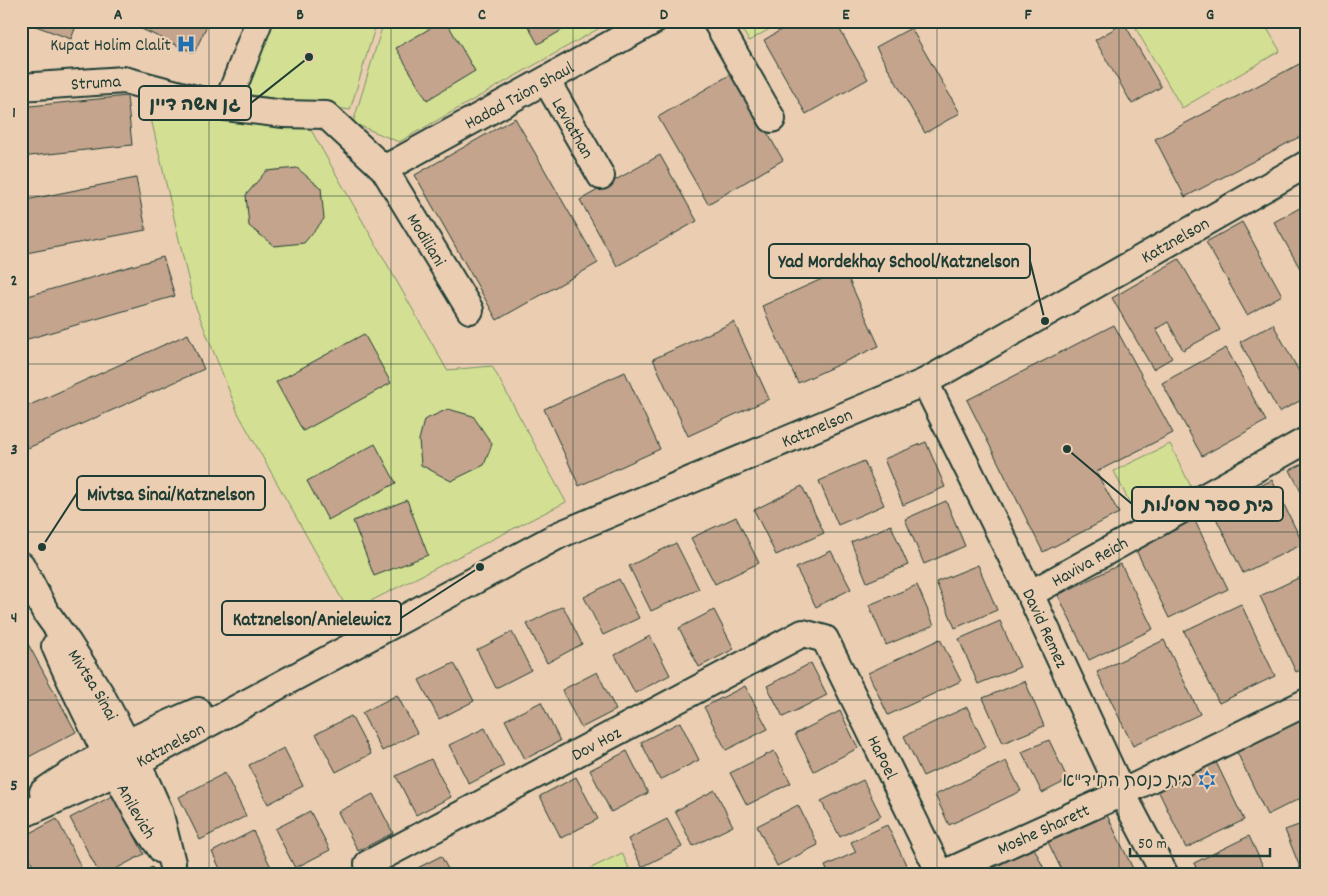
<svg xmlns="http://www.w3.org/2000/svg" width="1328" height="896" font-family="Dekko,'Playpen Sans Hebrew',sans-serif">
  <style>
    .green { fill: #d3e093; stroke: #798e64 }
    .building { fill: #c4a48d; stroke: #1f3d34 }
    .lines { fill: none; stroke-linecap: round; stroke-linejoin: round }
    .minor-casing { stroke: #1f3d34; stroke-width: 30 }
    .minor { stroke: #ebceb2; stroke-width: 26 }
    .grid { fill: none; stroke: #1f3d34; stroke-width: 1; stroke-opacity: 0.55 }
    .labels { text-anchor: middle; stroke-width: 4.5; stroke-linejoin: round; paint-order: stroke }
    .poi-label { font-size: 18px; fill: #1f3d34; stroke: #ebceb2; text-anchor: end }
    .street-label { font-size: 18px; fill: #1f3d34; stroke: #ebceb2 }
    .leader { fill: none; stroke: #1f3d34; stroke-width: 2 }
    .callout-dot { fill: #1f3d34; stroke: #ebceb2; stroke-width: 2 }
    .callout { fill: #ebceb2; stroke: #1f3d34; stroke-width: 2 }
    .callout-label { font-size: 19px; text-anchor: middle; font-weight: bold; fill: #1f3d34 }
    .neatline { fill: none; stroke: #1f3d34; stroke-width: 2 }
    .grid-label { font-size: 16px; text-anchor: middle; font-weight: bold; fill: #1f3d34 }
  </style>
  <rect width="100%" height="100%" fill="#ebceb2"/>
  <filter id="ink" filterUnits="userSpaceOnUse"><feTurbulence type="fractalNoise" baseFrequency=".02" numOctaves="2"/><feDisplacementMap in="SourceGraphic" scale="10" xChannelSelector="R" yChannelSelector="G"/><feConvolveMatrix kernelMatrix="1 2 1 2 8 2 1 2 1" color-interpolation-filters="sRGB"/></filter>
  <g filter="url(#ink)">
    <g class="green">
      <path d="M265,21H377L350,110L239,93Z"/>
      <path d="M384,21H612L399,142L353,123Z"/>
      <path d="M737,21H783L749,41Z"/>
      <path d="M1149,21H1263L1280,51L1182,108L1136,29Z"/>
      <path d="M150,114L307,123L447,370L492,366L566,502L349,612L238,413L193,300Z"/>
      <path d="M1170,444L1194,493L1138,520L1114,471Z"/>
      <path d="M622,853L632,875H577Z"/>
    </g>
    <g class="building">
      <path d="M34,21H78L71,39L33,25Z"/>
      <path d="M124,21H209L194,53Z"/>
      <path d="M443,21H446L475,71L427,100L396,48Z"/>
      <path d="M525,21H578L538,44Z"/>
      <path d="M796,21H835L868,79L806,114L764,40Z"/>
      <path d="M1124,23L1161,87L1132,104L1095,40Z"/>
      <path d="M911,28L960,113L925,133L876,47Z"/>
      <path d="M1307,60V133L1185,197L1155,139Z"/>
      <path d="M733,73L783,160L708,204L658,117Z"/>
      <path d="M127,96L132,145L21,157V107Z"/>
      <path d="M515,118L598,263L497,320L415,175Z"/>
      <path d="M660,155L697,221L617,266L580,200Z"/>
      <path d="M297,168L321,188L324,219L304,243L274,246L249,226L246,195L266,171Z"/>
      <path d="M136,178L146,230L21,254V201Z"/>
      <path d="M1307,204V281L1274,222Z"/>
      <path d="M1242,222L1282,295L1247,315L1206,242Z"/>
      <path d="M163,257L175,296L21,341V298Z"/>
      <path d="M1179,259L1220,330L1183,350L1168,322L1156,329L1172,358L1153,369L1112,298Z"/>
      <path d="M844,269L879,346L798,383L762,306Z"/>
      <path d="M734,322L769,399L688,436L653,359Z"/>
      <path d="M1273,324L1307,386V397L1279,412L1240,342Z"/>
      <path d="M1114,325L1173,433L1096,472L1119,513L1043,552L967,400Z"/>
      <path d="M188,334L204,369L28,448L21,434V409Z"/>
      <path d="M364,334L391,383L303,431L276,382Z"/>
      <path d="M1226,348L1266,421L1202,456L1162,383Z"/>
      <path d="M625,372L660,449L579,486L544,409Z"/>
      <path d="M448,409L473,416L492,444L484,465L451,481L421,465L419,440L424,420Z"/>
      <path d="M926,442L945,487L903,505L884,459Z"/>
      <path d="M375,444L396,483L328,520L307,481Z"/>
      <path d="M864,461L884,505L838,525L819,481Z"/>
      <path d="M1307,462V504L1290,470Z"/>
      <path d="M1272,480L1303,544L1243,573L1212,510Z"/>
      <path d="M802,486L824,533L776,555L754,510Z"/>
      <path d="M407,500L428,555L374,576L353,521Z"/>
      <path d="M946,501L965,546L924,564L905,519Z"/>
      <path d="M736,517L759,563L715,584L691,538Z"/>
      <path d="M1194,519L1228,589L1169,618L1135,548Z"/>
      <path d="M891,525L908,565L867,582L851,542Z"/>
      <path d="M676,543L699,589L651,611L629,566Z"/>
      <path d="M831,551L851,589L816,607L796,568Z"/>
      <path d="M1121,564L1153,629L1089,660L1058,595Z"/>
      <path d="M978,565L997,610L955,628L936,582Z"/>
      <path d="M1307,574V667L1296,672L1260,596Z"/>
      <path d="M619,579L639,618L603,635L584,597Z"/>
      <path d="M917,585L934,625L886,645L869,605Z"/>
      <path d="M1241,604L1275,676L1219,703L1184,631Z"/>
      <path d="M563,606L582,644L547,663L527,624Z"/>
      <path d="M714,610L734,649L699,667L679,628Z"/>
      <path d="M1000,621L1020,667L978,684L959,639Z"/>
      <path d="M512,632L531,670L496,688L477,650Z"/>
      <path d="M650,636L670,675L635,693L615,655Z"/>
      <path d="M940,639L961,681L888,715L868,673Z"/>
      <path d="M1164,640L1200,714L1133,746L1097,672Z"/>
      <path d="M27,642L76,732L21,761V645Z"/>
      <path d="M454,663L474,701L439,719L419,680Z"/>
      <path d="M811,663L827,695L783,717L767,686Z"/>
      <path d="M597,672L616,710L581,728L562,690Z"/>
      <path d="M1025,681L1044,726L1003,743L983,698Z"/>
      <path d="M745,686L768,729L726,750L704,707Z"/>
      <path d="M397,695L417,733L382,751L362,713Z"/>
      <path d="M541,702L560,741L525,759L505,720Z"/>
      <path d="M967,707L986,747L923,776L904,736Z"/>
      <path d="M840,711L858,748L814,771L795,734Z"/>
      <path d="M1303,714L1307,722V795L1267,815L1234,746Z"/>
      <path d="M351,716L371,754L336,772L316,734Z"/>
      <path d="M680,722L699,760L660,780L641,742Z"/>
      <path d="M485,728L504,766L469,784L449,745Z"/>
      <path d="M1049,740L1068,780L1042,793L1022,752Z"/>
      <path d="M284,748L303,786L268,804L249,765Z"/>
      <path d="M627,751L648,793L611,812L590,770Z"/>
      <path d="M774,751L791,783L747,805L730,773Z"/>
      <path d="M431,759L451,797L416,815L396,776Z"/>
      <path d="M1215,760L1244,820L1186,848L1157,788Z"/>
      <path d="M1006,761L1021,791L949,825L935,795Z"/>
      <path d="M225,773L246,816L200,840L179,797Z"/>
      <path d="M576,777L598,819L561,838L540,796Z"/>
      <path d="M863,780L881,816L840,837L821,801Z"/>
      <path d="M715,790L733,826L693,846L675,811Z"/>
      <path d="M373,794L393,833L358,851L338,812Z"/>
      <path d="M114,795L144,854L104,875H100L70,818Z"/>
      <path d="M798,805L818,845L777,866L757,826Z"/>
      <path d="M310,811L330,850L295,868L275,829Z"/>
      <path d="M1106,813L1136,875H1064L1048,842Z"/>
      <path d="M57,819L85,875H38L21,841V838Z"/>
      <path d="M667,819L682,847L642,867L628,839Z"/>
      <path d="M1307,822V875H1303L1285,830Z"/>
      <path d="M887,825L911,875H829L825,866L856,852L851,842Z"/>
      <path d="M253,831L273,871L265,875H223L212,852Z"/>
      <path d="M1249,836L1267,875H1199L1194,863Z"/>
      <path d="M1034,848L1047,875H980L999,865Z"/>
      <path d="M441,856L451,875H404Z"/>
      <path d="M152,867L156,875H137Z"/>
    </g>
    <g class="lines">
      <g class="minor-casing">
        <g id="minor">
          <path d="M716,21L772,119"/>
          <path id="s1" d="M546,80L601,176"/>
          <path id="s2" d="M21,87L124,80L226,107L284,114L326,115L384,169L470,310"/>
          <path d="M226,107L259,21"/>
          <path id="s3" d="M384,169L653,21"/>
          <path id="s4" d="M925,382L1030,594L1122,793L1165,875"/>
          <path id="s5" d="M21,565L45,611L68,643L100,693L137,762L159,811L172,863"/>
          <path id="s6" d="M1030,594L1307,440"/>
          <path id="s7" d="M55,646C69,679 85,711 101,743C120,780 137,817 162,850"/>
          <path d="M43,792C90,758 145,734 198,711"/>
          <path id="s8" d="M21,815L87,786L137,762L559,535L925,382L1307,164"/>
          <path id="s9" d="M373,875L368,864L803,633L825,639L941,875"/>
          <path id="s10" d="M941,875L1122,793L1307,702"/>
        </g>
      </g>
      <use href="#minor" class="minor"/>
    </g>
  </g>
  <path class="grid" d="M209,21V875M391,21V875M573,21V875M755,21V875M937,21V875M1119,21V875M21,196H1307M21,364H1307M21,532H1307M21,700H1307"/>
  <defs>
    <g id="hospital-bare" transform="scale(1.5)"><path d="M-5-5h3v3.5h4V-5h3V5h-3V1.5h-4V5h-3Z" fill="#1f6fb2" stroke="#ebceb2" stroke-width="2.5" paint-order="stroke"/></g>
    <g id="synagogue-bare" transform="scale(1.5)"><path d="M0-6.5L5.6 3.2H-5.6ZM0 6.5L5.6-3.2H-5.6Z" fill="#1f6fb2" stroke="#ebceb2" stroke-width="2.5" paint-order="stroke"/></g>
  </defs>
  <g fill-rule="evenodd">
    <use href="#hospital-bare" x="186" y="44"/>
    <use href="#synagogue-bare" x="1207" y="780"/>
  </g>
  <g class="labels">
    <g class="poi-label">
      <text x="171" y="50">Kupat Holim Clalit</text>
      <text x="1192" y="786">בית כנסת החיד"א</text>
    </g>
    <g class="street-label">
      <text dy="6" stroke="none"><textPath href="#s2" startOffset="75">Struma</textPath></text>
      <text dy="6" stroke="none"><textPath href="#s3" startOffset="154">Hadad Tzion Shaul</textPath></text>
      <text dy="6" stroke="none"><textPath href="#s1" startOffset="55">Leviathan</textPath></text>
      <text dy="6" stroke="none"><textPath href="#s2" startOffset="471">Modiliani</textPath></text>
      <text dy="6" stroke="none"><textPath href="#s8" startOffset="1291">Katznelson</textPath></text>
      <text dy="6" stroke="none"><textPath href="#s8" startOffset="886">Katznelson</textPath></text>
      <text dy="6" stroke="none"><textPath href="#s6" startOffset="68">Haviva Reich</textPath></text>
      <text dy="6" stroke="none"><textPath href="#s4" startOffset="274">David Remez</textPath></text>
      <text dy="6" stroke="none"><textPath href="#s5" startOffset="140">Mivtsa Sinai</textPath></text>
      <text dy="6" stroke="none"><textPath href="#s9" startOffset="270">Dov Hoz</textPath></text>
      <text dy="6" stroke="none"><textPath href="#s8" startOffset="165">Katznelson</textPath></text>
      <text dy="6" stroke="none"><textPath href="#s9" startOffset="659">HaPoel</textPath></text>
      <text dy="6" stroke="none"><textPath href="#s7" startOffset="184">Anilevich</textPath></text>
      <text dy="6" stroke="none"><textPath href="#s10" startOffset="112">Moshe Sharett</textPath></text>
    </g>
  </g>
  <path class="leader" d="M309 57L251 103M1045 321L1030 261M42 547L77 493M1067 449L1132 504M480 567L401 618"/>
  <g class="callout-dot">
    <circle cx="309" cy="57" r="5"/>
    <circle cx="1045" cy="321" r="5"/>
    <circle cx="42" cy="547" r="5"/>
    <circle cx="1067" cy="449" r="5"/>
    <circle cx="480" cy="567" r="5"/>
  </g>
  <g class="callout">
    <rect x="139" y="86" width="112" height="34" rx="5"/>
    <rect x="769" y="244" width="261" height="34" rx="5"/>
    <rect x="77" y="476" width="188" height="34" rx="5"/>
    <rect x="1132" y="487" width="151" height="34" rx="5"/>
    <rect x="222" y="601" width="179" height="34" rx="5"/>
  </g>
  <g class="callout-label">
    <text x="195" y="110">גן משה דיין</text>
    <text x="899" y="267">Yad Mordekhay School/Katznelson</text>
    <text x="171" y="500">Mivtsa Sinai/Katznelson</text>
    <text x="1208" y="511">בית ספר מסילות</text>
    <text x="312" y="625">Katznelson/Anielewicz</text>
  </g>
  <rect width="1328" height="896" fill="none" stroke="#ebceb2" stroke-width="55"/>
  <path d="M1130 848v8h140v-8" fill="none" stroke="#1f3d34" stroke-width="2.5"/>
  <text x="1138" y="848" font-size="15" fill="#1f3d34" stroke="#ebceb2" stroke-width="4" paint-order="stroke">50 m</text>
  <rect x="28" y="28" width="1272" height="840" class="neatline"/>
  <g class="grid-label">
    <text x="118" y="19">A</text>
    <text x="300" y="19">B</text>
    <text x="482" y="19">C</text>
    <text x="664" y="19">D</text>
    <text x="846" y="19">E</text>
    <text x="1028" y="19">F</text>
    <text x="1210" y="19">G</text>
    <text x="14" y="117">1</text>
    <text x="14" y="285">2</text>
    <text x="14" y="454">3</text>
    <text x="14" y="622">4</text>
    <text x="14" y="790">5</text>
  </g>
</svg>
